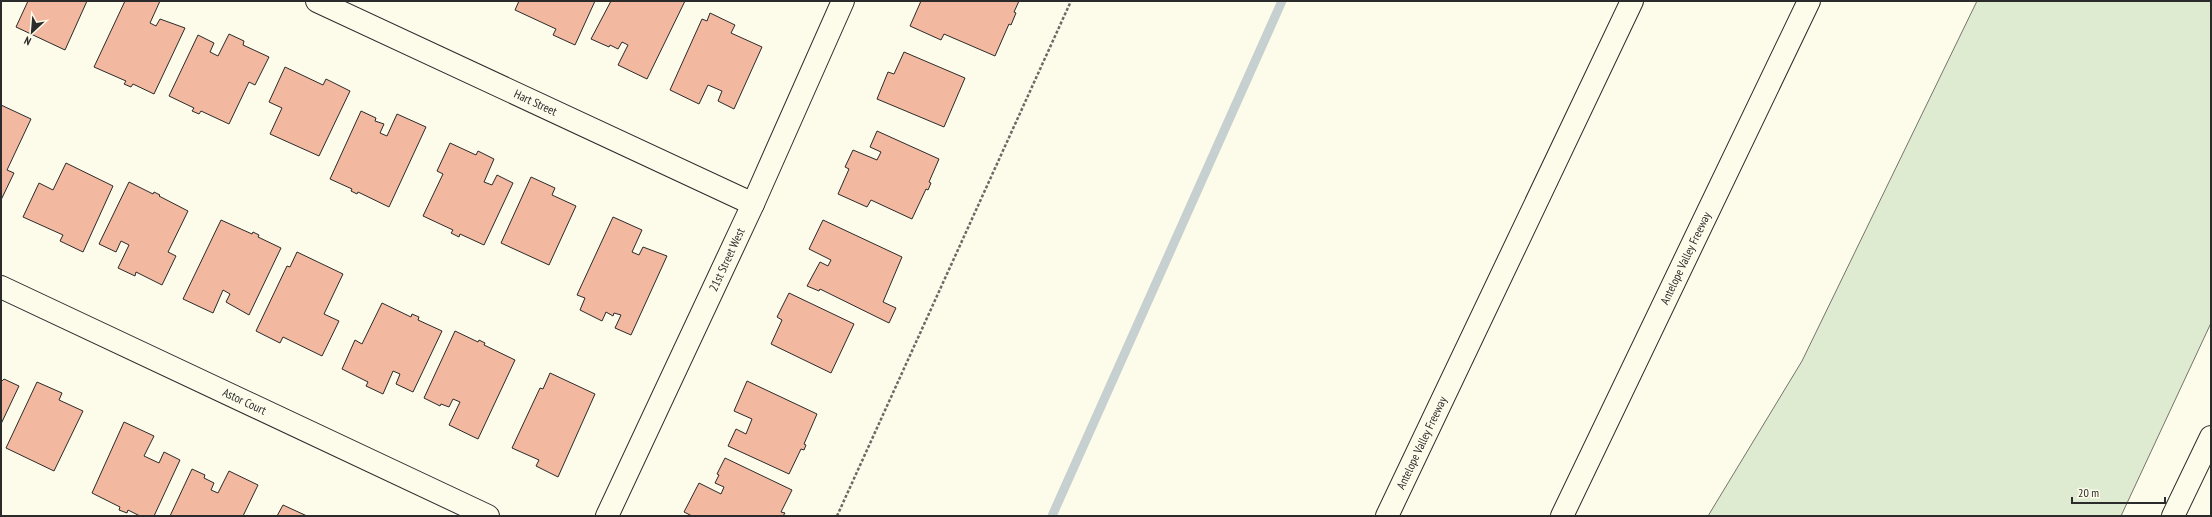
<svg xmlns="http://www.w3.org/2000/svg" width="2212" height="517" font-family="'PT Sans Narrow',sans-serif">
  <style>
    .green { fill: #deebd1; stroke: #74746e }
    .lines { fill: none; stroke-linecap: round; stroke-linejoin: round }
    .stream { stroke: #c7d0d0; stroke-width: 9 }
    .building { fill: #f2b8a0; stroke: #2b2b2b }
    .minor-casing { stroke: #2b2b2b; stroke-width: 24 }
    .motorway-casing { stroke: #2b2b2b; stroke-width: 24 }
    .path { stroke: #6a6964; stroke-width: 2.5; stroke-dasharray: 3 2; stroke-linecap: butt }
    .minor { stroke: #fdfbea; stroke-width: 22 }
    .motorway { stroke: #fdfbea; stroke-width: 22 }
    .labels { text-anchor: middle; stroke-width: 3; stroke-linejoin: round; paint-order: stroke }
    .street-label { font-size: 12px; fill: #2b2b2b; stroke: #fdfbea }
  </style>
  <rect width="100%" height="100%" fill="#fdfbea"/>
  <path class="green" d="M1977,1H2211V323L2121,516H1708L1802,361Z"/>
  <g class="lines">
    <path class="stream" d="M1052,516L1282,1"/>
  </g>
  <g class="building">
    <path d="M28,1H87L65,50L16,27Z"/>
    <path d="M125,1H160L150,23L156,26L160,19L185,28L154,94L133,84L131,87L124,84L126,81L94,67Z"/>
    <path d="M519,1H595L575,45L553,35L556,29L515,10Z"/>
    <path d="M611,1H685L647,79L618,65L628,45L622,42L618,49L610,45L609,47L591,39Z"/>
    <path d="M921,1H1019L1014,12L1016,13L1011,25L1009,24L995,56L944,34L941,40L910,26Z"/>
    <path d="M710,13L735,25L731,33L762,47L734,109L718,101L722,91L708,85L699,104L670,90L702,19L707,21Z"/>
    <path d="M229,34L244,41L243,45L269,57L255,85L249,82L229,124L201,111L199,114L192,111L194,108L169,96L198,35L214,43L210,52L218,56Z"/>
    <path d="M904,52L965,78L944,127L877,99L888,72L894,74Z"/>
    <path d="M285,67L323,85L326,79L350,91L319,156L270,134L282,108L269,102Z"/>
    <path d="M1,105L31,119L7,170L14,173L1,200Z"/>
    <path d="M361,111L376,118L375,121L384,124L380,133L387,136L397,114L426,127L389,207L358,192L357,194L351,191L352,189L330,179Z"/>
    <path d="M877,131L939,159L929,182L931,183L928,190L926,189L912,219L871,200L867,207L838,194L849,169L845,167L853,150L877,160L881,152L870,147Z"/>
    <path d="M450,143L476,155L478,151L494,159L484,182L492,185L497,175L513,183L484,245L460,234L459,237L451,233L453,230L423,216L443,174L437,171Z"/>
    <path d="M66,163L113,186L83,252L60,241L63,235L23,217L39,183L53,190Z"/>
    <path d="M531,177L555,188L552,195L576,206L549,265L501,243Z"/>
    <path d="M129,182L153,194L154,192L160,195L159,196L188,211L168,252L176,256L162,285L136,272L135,276L118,268L129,245L121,241L116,252L99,244Z"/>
    <path d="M613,217L642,230L632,252L639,255L643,247L667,256L631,335L615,328L621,315L614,313L613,316L606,312L602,321L580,310L585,298L577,295Z"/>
    <path d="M221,220L252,234L253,232L259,235L258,237L281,248L249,315L226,302L230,294L223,290L213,313L183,299Z"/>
    <path d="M823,220L902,257L883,302L896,308L889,323L820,289L819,291L807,286L820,262L828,266L831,260L809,249Z"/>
    <path d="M297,252L343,274L324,314L339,321L322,356L283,337L280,343L256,331L287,266L290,267Z"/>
    <path d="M789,293L854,324L831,373L771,344L782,320L777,317Z"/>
    <path d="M382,303L411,317L412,314L419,317L418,320L442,331L413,392L396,384L400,374L393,371L383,394L366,386L368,382L342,369L355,340L362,344Z"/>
    <path d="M455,331L478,342L479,340L485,343L484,345L515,360L478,439L449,425L460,402L453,399L449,407L441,404L440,406L424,398Z"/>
    <path d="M550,373L595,394L558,477L536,466L539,460L512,448L540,388L543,389Z"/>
    <path d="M4,379L19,386L1,424V382Z"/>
    <path d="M747,381L817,414L804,444L806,445L804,450L801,449L789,474L728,446L736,429L746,434L752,419L734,411Z"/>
    <path d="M37,382L62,393L59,400L83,411L54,471L6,448Z"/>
    <path d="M124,422L154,436L144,456L159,463L164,452L180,460L154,516H140L128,510L127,513L119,510L120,507L92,493Z"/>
    <path d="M725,458L792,490L781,512L785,513L783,516H692L684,512L699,483L721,494L724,487L715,483L719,475L717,474Z"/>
    <path d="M192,469L205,475L204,478L214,483L211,490L218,493L229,471L258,485L243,516H170Z"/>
    <path d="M283,505L307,516H277Z"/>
  </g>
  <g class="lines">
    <g class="minor-casing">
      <g id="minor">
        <path id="s1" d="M317,1L753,204"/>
        <path id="s2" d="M1,287L488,516"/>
        <path id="s3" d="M607,516L753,204L843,1"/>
        <path d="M2173,516L2211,437"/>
      </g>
    </g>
    <g class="motorway-casing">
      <g id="motorway">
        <path id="s4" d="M1387,516L1632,1"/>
        <path id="s5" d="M1562,516L1809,1"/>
      </g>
    </g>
    <path class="path" d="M837,516L1071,1"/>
    <use href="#minor" class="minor"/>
    <use href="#motorway" class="motorway"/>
  </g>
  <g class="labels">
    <g class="street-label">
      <text dy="4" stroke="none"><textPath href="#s1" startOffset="241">Hart Street</textPath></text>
      <text dy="4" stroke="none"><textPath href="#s5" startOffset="286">Antelope Valley Freeway</textPath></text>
      <text dy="4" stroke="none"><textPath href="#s3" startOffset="283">21st Street West</textPath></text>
      <text dy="4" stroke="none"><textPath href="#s2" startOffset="269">Astor Court</textPath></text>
      <text dy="4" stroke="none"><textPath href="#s4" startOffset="81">Antelope Valley Freeway</textPath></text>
    </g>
  </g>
  <rect width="2212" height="517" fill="none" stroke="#2b2b2b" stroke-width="4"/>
  <g transform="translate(32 32) rotate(206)" stroke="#fdfbea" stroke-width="3" paint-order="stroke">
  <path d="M0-3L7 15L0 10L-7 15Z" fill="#2b2b2b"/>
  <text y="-6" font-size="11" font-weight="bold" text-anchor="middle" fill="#2b2b2b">N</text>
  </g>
  <path d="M2072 497v6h93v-6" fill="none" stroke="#2b2b2b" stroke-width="2"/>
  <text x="2078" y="497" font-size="12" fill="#2b2b2b" stroke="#fdfbea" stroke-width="3" paint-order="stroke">20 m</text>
</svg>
